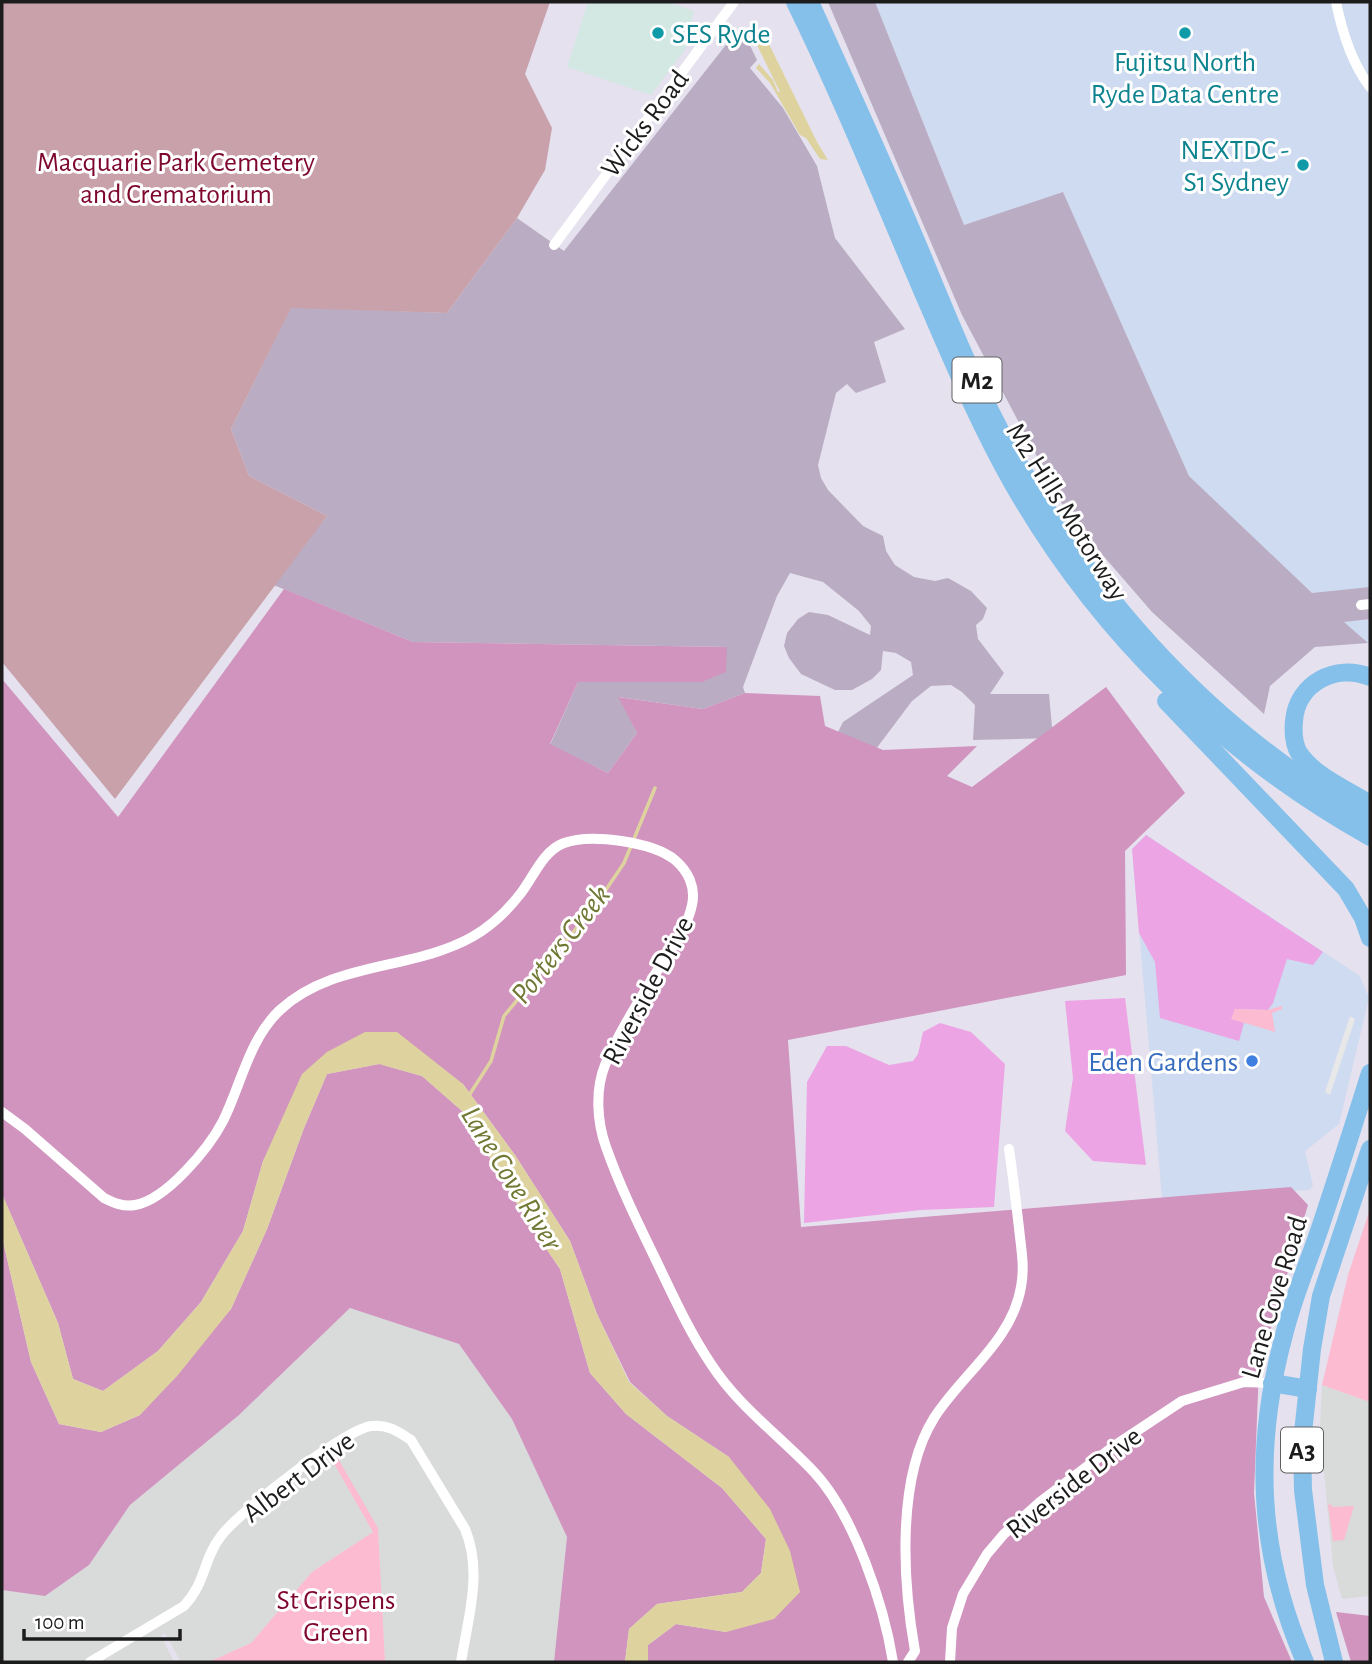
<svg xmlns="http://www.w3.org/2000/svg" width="1372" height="1664" font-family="'Alegreya Sans',sans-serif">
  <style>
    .residential { fill: #d9dada }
    .commercial { fill: #cfdbf0 }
    .industrial { fill: #d3e8e3 }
    .construction { fill: #baadc3 }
    .grass { fill: #eca4e4 }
    .forest { fill: #d094be }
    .cemetery { fill: #c8a1ab }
    .park { fill: #fcbbd0 }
    .parking { fill: #e8e8e8 }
    .water { fill: #ded39f }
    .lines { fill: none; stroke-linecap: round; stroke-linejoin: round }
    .stream { stroke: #ded39f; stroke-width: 3.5 }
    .street { stroke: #fff; stroke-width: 10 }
    .highway { stroke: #85c0ea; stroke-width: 18 }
    .culture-dot { fill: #0f9aa8; stroke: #fff; stroke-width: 2.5 }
    .shop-dot { fill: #3f7fe0; stroke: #fff; stroke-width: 2.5 }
    .labels { text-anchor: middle; stroke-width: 6; stroke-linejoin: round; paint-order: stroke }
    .shield { fill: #fff; stroke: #606060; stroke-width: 2 }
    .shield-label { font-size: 26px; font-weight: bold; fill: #1c1c1c }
    .culture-label { font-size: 28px; fill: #0d838f; stroke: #fff; text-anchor: start }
    .street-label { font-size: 28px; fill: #1c1c1c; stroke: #fff }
    .park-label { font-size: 28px; fill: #7e062d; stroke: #fff }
    .shop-label { font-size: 28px; fill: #366cbe; stroke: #fff; text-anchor: end }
    .water-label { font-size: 30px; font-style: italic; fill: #717833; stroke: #fff }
  </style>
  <rect width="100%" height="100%" fill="#e5e1ee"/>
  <g class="residential">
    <path d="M350,1308L459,1344L512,1419L567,1537L554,1662H385L378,1529L332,1460L373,1532L312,1572L251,1643L209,1662H181L165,1633L161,1636L174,1662H2V1590L45,1596L89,1565L130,1505L239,1415Z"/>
    <path d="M1322,1385L1370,1402V1596L1342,1599L1333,1566L1320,1429Z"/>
  </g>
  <g class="commercial">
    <path d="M875,2H1370V645L1312,594L1189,476L1063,193L964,225Z"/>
    <path d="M1146,835L1360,976L1369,998L1339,1124L1305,1151L1313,1185L1310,1190L1162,1198L1132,849Z"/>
  </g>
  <path class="industrial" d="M588,2H668L694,11L686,48L651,95L567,67Z"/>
  <g class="construction">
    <path d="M828,2H875L964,225L1063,192L1189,476L1312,593L1370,587V619L1344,622L1368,643L1315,647L1270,686L1264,714L1152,612L1068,515L962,315Z"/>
    <path d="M736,32L744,33L757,60L750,68L783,108L817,166L835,238L905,329L874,342L886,382L856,393L847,384L836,393L818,465L821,478L828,490L863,526L883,536L886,551L895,565L914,577L935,581L948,578L971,591L987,608L983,619L976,625L978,639L1004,673L990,694H1049L1053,738L973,740L975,705L962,692L951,685L931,686L912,701L873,753L832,744L843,722L913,675L911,662L896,653L883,651L881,670L872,679L852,690H835L801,674L789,658L784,646L787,633L798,619L809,612L828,615L870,635L871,626L859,611L823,582L790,573L777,596L743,687L745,693L703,709L619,697L637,733L608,773L550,745L578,682H702L727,647L413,642L271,584L327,516L249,476L231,429L291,307L447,313L517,218L564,251Z"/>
  </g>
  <g class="grass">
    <path d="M1146,835L1323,952L1313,965L1287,959L1273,1003L1268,1010L1235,1009L1232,1019L1244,1023L1239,1041L1160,1018L1155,962L1139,933L1132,849Z"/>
    <path d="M1125,998L1146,1165L1093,1161L1065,1131L1073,1078L1065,1001Z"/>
    <path d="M940,1023L971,1032L1005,1064L994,1207L921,1210L804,1223L807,1082L827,1046H846L889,1065L913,1061L918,1054L923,1032Z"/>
  </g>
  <g class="forest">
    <path d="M284,589L413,642L727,647L726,672L702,682H578L550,744L608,773L637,733L618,697L703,709L745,693L820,696L825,726L883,750L977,746L947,776L972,787L1106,687L1185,793L1125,851L1126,975L788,1040L801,1227L1291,1187L1308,1205L1259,1368L1254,1493L1264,1597L1292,1662H648V1645L676,1624L726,1632L800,1592L729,1457L667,1416L630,1382L597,1314L570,1241L515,1155L463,1084L327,1052L263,1161L243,1231L201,1302L158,1351L103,1391L73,1379L58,1323L2,1194V679L118,817Z"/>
    <path d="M379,1064L422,1076L462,1111L526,1219L560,1269L590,1373L626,1414L722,1488L766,1539L761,1573L742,1592L657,1604L629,1629L625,1662H554L567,1537L512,1419L459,1344L350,1308L239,1415L130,1505L89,1565L45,1596L2,1590V1237L31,1362L59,1424L101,1432L140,1415L231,1309L267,1229L304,1128L327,1074Z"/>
    <path d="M1336,1612L1370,1616V1662H1351Z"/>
  </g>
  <path class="cemetery" d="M2,2H550L525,74L552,128L545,170L517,218L447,313L291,308L231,429L249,476L327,516L115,799L2,662Z"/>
  <g class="park">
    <path d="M1282,1006V1009L1272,1013L1275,1032L1231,1019L1235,1009L1268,1010Z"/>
    <path d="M1370,1209V1402L1322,1385L1348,1275Z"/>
    <path d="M337,1457L378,1528L385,1662H209L251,1643L312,1572L373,1532L332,1460Z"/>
    <path d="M1331,1504L1332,1507L1354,1506L1344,1540L1333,1541L1328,1505Z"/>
  </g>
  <path class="parking" d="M1350,1016L1355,1019L1330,1095L1325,1092Z"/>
  <g class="water">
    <path d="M765,36L817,142L828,160L820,159L806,138L800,135L770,83L756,68L759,64L773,80L778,92H780L755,41Z"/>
    <path d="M365,1032H397L463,1084L515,1155L570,1241L597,1314L629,1382L667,1416L729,1457L770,1509L790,1551L800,1592L774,1619L726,1632L676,1624L648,1645V1662H625L629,1629L657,1604L742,1592L761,1573L766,1539L722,1488L626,1414L590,1373L560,1269L526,1219L462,1111L422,1076L379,1064L327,1074L304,1128L267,1229L231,1309L178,1375L140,1415L101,1432L59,1424L31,1362L2,1237V1194L58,1323L73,1379L103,1391L158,1351L201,1302L243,1231L263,1161L302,1074L327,1052Z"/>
  </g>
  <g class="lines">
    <path class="stream" d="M468,1097L491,1061L504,1016L597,903L624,863L655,788"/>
    <g class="street">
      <path d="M1336,2C1342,32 1351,62 1370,87"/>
      <path d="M554,245L734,2"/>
      <path d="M1361,605L1370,604"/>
      <path d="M2,1112L25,1129L104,1198C114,1203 123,1207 135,1205C166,1200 209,1148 223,1121C241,1085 249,1039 280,1010C333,961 411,971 472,937C491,926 508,910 521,893C534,876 543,851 564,843C591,833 653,842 675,860C688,871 696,887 692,905C687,929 670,950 657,971C639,1001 619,1032 605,1065C595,1090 597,1122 606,1147C619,1184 636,1219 653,1254C671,1291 688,1330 711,1364C738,1406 780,1436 814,1472C854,1515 884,1605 893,1662"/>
      <path d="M90,1662L184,1606C206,1583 203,1559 221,1536C238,1513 346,1428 372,1426C388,1424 399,1432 411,1440L465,1529C483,1572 468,1618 461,1662"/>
      <path d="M908,1662L915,1651C903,1583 896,1479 934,1418C962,1374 1012,1341 1021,1287C1025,1267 1021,1248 1019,1228C1016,1202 1013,1176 1009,1149"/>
      <path d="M950,1662L952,1628L963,1594L987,1554L1004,1534L1040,1502L1114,1446L1182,1401L1244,1382L1272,1383"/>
    </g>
    <g class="highway">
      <path d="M795,2C843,100 884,202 927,302C954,364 980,426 1013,484C1098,633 1221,753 1370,837"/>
      <path d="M810,2C846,82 883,162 917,243C948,317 978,395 1019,464C1088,582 1175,686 1286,766C1313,786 1341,806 1370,821"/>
      <path d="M1370,677C1336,663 1297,683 1294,721C1293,732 1293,743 1299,753C1314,776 1348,790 1370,804"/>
      <path d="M1166,701L1346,889L1363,918L1370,938"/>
      <path d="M1272,1383L1308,1389"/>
      <path d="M1305,1662C1258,1553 1253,1450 1284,1335C1293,1298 1309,1261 1321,1225C1338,1174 1354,1124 1370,1073"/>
      <path d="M1334,1662L1315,1585L1303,1490L1302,1442L1312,1349L1321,1296L1370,1149"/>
    </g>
  </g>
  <g class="culture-dot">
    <circle cx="658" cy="33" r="7"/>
    <circle cx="1185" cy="33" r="7"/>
    <circle cx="1303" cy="165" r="7"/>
  </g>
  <circle class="shop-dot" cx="1252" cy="1061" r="7"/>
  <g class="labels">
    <g class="shield">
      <rect x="952.5" y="357.5" width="49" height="45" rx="5"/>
      <rect x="1281" y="1427.5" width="42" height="45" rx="5"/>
    </g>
    <g class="shield-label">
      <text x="977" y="389">M2</text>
      <text x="1302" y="1459">A3</text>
    </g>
    <g class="culture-label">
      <text x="672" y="43">SES Ryde</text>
      <text x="1185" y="71" text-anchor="middle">Fujitsu North<tspan x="1185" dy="32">Ryde Data Centre</tspan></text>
      <text x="1289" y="159" text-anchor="end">NEXTDC -<tspan x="1289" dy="32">S1 Sydney</tspan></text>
    </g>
    <g class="street-label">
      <text transform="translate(644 123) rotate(-53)" y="10">Wicks Road</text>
      <text transform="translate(1068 511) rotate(58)" y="10">M2 Hills Motorway</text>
      <text transform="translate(647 990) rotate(-62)" y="10">Riverside Drive</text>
      <text transform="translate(1273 1297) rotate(-73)" y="10">Lane Cove Road</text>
      <text transform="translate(298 1476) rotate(-37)" y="10">Albert Drive</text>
      <text transform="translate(1073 1482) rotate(-38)" y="10">Riverside Drive</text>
    </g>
    <g class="park-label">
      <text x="176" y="171">Macquarie Park Cemetery<tspan x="176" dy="32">and Crematorium</tspan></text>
      <text x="336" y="1609">St Crispens<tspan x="336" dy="32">Green</tspan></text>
    </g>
    <g class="shop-label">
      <text x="1238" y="1071">Eden Gardens</text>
    </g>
    <g class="water-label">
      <text transform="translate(560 944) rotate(-52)" y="10">Porters Creek</text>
      <text transform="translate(512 1178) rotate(58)" y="10">Lane Cove River</text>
    </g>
  </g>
  <rect width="1372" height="1664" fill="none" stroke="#1c1c1c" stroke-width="7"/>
  <path d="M24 1629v10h156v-10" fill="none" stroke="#1c1c1c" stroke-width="3.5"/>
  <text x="35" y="1629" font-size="21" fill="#1c1c1c" stroke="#ffffff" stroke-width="5" paint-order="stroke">100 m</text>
</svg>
